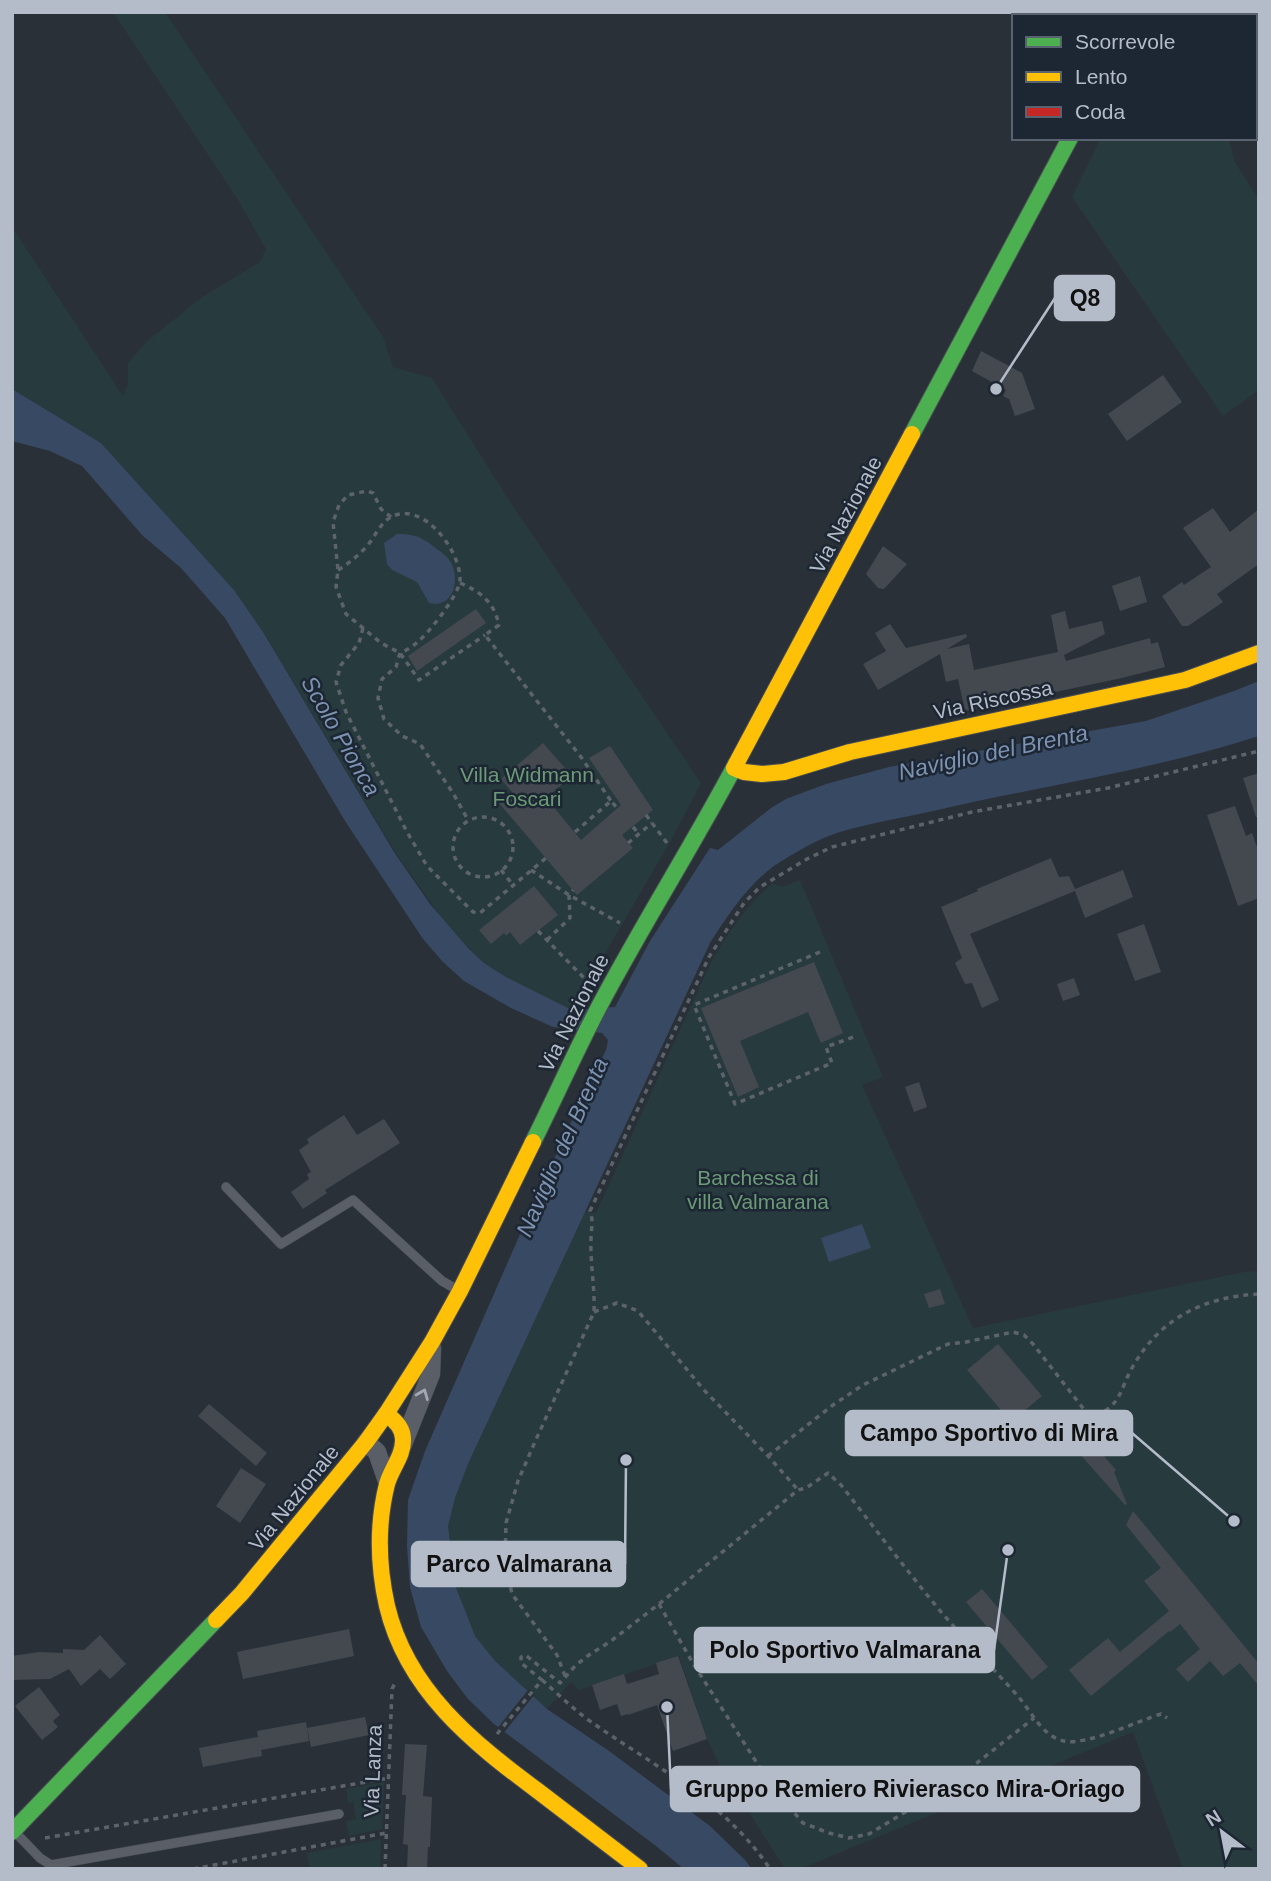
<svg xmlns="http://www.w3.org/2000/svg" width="1271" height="1881" font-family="Arial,sans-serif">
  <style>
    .green { fill: #273a3e }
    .water { fill: #384963 }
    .pier { fill: #2a3038 }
    .building { fill: #444950 }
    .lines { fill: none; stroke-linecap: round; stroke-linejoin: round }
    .lane-casing { stroke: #484c53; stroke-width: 10 }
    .street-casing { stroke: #484c53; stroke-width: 19 }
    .fast-casing { stroke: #484c53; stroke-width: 18 }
    .slow-casing { stroke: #484c53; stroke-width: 18 }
    .jam-casing { stroke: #484c53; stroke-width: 18 }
    .path { stroke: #5d636a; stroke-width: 3.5; stroke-dasharray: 5 5; stroke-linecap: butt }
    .lane { stroke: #5a5e66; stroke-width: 9 }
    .street { stroke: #5a5e66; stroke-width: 18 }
    .fast { stroke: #4caf50; stroke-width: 16 }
    .slow { stroke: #ffc107; stroke-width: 16 }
    .jam { stroke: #c62828; stroke-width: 16 }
    .oneway { stroke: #a2a9b5 }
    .labels { text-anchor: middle; stroke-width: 5; stroke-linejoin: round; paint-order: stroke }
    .street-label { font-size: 21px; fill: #b4bcc9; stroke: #1d2633 }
    .park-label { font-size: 21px; fill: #6b9a76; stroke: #1d2633 }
    .water-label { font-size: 23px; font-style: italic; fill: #7c92b1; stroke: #1d2633 }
    .leader { fill: none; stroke: #b4bcc9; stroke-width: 2.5 }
    .callout-dot { fill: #b4bcc9; stroke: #1d2633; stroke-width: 2.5 }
    .callout { fill: #b4bcc9; stroke: #b4bcc9; stroke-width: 2.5 }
    .callout-label { font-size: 23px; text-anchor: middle; font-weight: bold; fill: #111 }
  </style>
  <rect width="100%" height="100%" fill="#2a3038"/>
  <g class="green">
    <path d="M113,12H165L383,337L393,367L432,378L507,497L701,783L673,837L572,1010L506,977L484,963L448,927L395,852L263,632L234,590L101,443L12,389V227L123,396L128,384V363L146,342L202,297L260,262L266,249L235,195Z"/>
    <path d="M1101,138H1226L1229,141L1235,162L1259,200V390L1223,416L1072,197Z"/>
    <path d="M800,880L883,1077L862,1085L973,1328L1244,1272L1259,1271V1869H1183L1133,1732L800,1869H785L722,1770L707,1739L679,1656L579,1690L571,1682L547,1709C523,1688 491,1663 474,1636C460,1611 446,1554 448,1526C450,1504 461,1483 468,1464L585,1212L596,1213L712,960C730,931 746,905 773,883L782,887Z"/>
    <path d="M384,1782L382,1829L349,1836L346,1821L356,1819L353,1802L348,1803L346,1789Z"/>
    <path d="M381,1839L380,1869H310L307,1853Z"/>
  </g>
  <g class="water">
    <path d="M12,389L101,443L234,590L263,632L394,852L430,904L468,948L484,963L506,977L572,1010L615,1007L650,941L710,848L718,850L771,808L786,799L826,784L889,767L1146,721L1234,691L1259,681V736C1154,770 1041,786 933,811C902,818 870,823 840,832C817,839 794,853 774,866C747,886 728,915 710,943L468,1464L455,1498L448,1526L455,1585L475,1636L495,1661L547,1709L609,1751L710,1826L745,1860L752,1869H684L656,1846L494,1724L468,1699L447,1671L421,1627L410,1587L407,1546L408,1500L425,1451L525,1223L571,1122L606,1050L608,1040L602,1033L553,1027L511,1008L464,981L443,962L423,939L345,821L225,618L181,568L143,536L82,466L50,451L12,441Z"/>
    <path d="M397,534C413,534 420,536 433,546C439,551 445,554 450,561C461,578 454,609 429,603L417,582L392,570L387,564L384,543Z"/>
    <path d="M862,1224L871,1248L829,1262L821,1238Z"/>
  </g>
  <path class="pier" d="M529,1689L535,1694L502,1735L496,1730Z"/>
  <g class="building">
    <path d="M981,351L1022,373L1035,409L1015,416L1009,399L1003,396L1006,390L972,371Z"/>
    <path d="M1163,375L1182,402L1127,441L1108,414Z"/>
    <path d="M1213,508L1230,532L1259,509V564L1217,594L1223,602L1188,626H1182L1162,596L1182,582L1184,585L1211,567L1183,528Z"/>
    <path d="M883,546L907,564L884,589L878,588L866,574Z"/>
    <path d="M1140,576L1147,602L1120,611L1112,586Z"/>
    <path d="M476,609L486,623L417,671L408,656Z"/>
    <path d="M1065,611L1069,629L1102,621L1105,634L1064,655L1066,661L1150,638L1151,644L1158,642L1165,667L1122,678L965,711L958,679L946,682L940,654L878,690L863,664L886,651L875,633L890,624L906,648L966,634L967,637L947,649L969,644L974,670L1058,652L1051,615Z"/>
    <path d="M543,743L572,776L546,798L581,840L621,805L589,758L610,746L653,810L622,835L633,848L577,895L499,803L512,792L501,779Z"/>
    <path d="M1259,773V817H1256L1243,778Z"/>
    <path d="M1235,806L1246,836L1252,833L1259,853V898L1238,906L1207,815Z"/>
    <path d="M1051,858L1059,877L1069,876L1075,889L1123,870L1133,897L1085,918L1075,891L970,934L999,1000L982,1008L972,983L965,984L955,963L962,958L941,907L978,891L977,889Z"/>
    <path d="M534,886L558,915L520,945L510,932L506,936L504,933L491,944L479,930Z"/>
    <path d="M1144,924L1161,972L1135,981L1117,934Z"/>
    <path d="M814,962L843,1033L821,1043L808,1012L740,1041L759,1087L738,1097L701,1008Z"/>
    <path d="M1074,978L1080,995L1063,1001L1057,984Z"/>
    <path d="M919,1082L927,1107L914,1112L905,1087Z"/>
    <path d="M344,1115L357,1135L384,1119L400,1143L325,1190L327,1193L303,1209L291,1192L309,1179L307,1174L311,1172L299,1150L309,1143L307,1139Z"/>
    <path d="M940,1289L945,1304L929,1308L924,1294Z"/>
    <path d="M998,1344L1042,1396L1011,1422L967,1370Z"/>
    <path d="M209,1404L267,1453L256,1466L198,1416Z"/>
    <path d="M1084,1433L1116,1470L1114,1472L1127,1504L1125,1505L1071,1444Z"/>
    <path d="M241,1468L266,1484L240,1523L216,1506Z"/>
    <path d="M1133,1511L1259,1664V1686L1240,1663L1223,1676L1210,1661L1188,1682L1176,1669L1200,1649L1180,1624L1170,1632L1169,1631L1091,1696L1069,1670L1108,1638L1120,1652L1169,1611L1144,1581L1161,1568L1126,1525Z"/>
    <path d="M982,1589L1048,1667L1032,1680L966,1602Z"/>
    <path d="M349,1629L354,1656L243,1679L237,1652Z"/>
    <path d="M100,1635L126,1664L110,1679L100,1669L81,1686L69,1669L50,1679L12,1680V1656L39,1652L63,1653V1649L84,1650Z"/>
    <path d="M678,1656L707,1739L673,1751L657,1705L628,1715V1714L621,1716L617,1704L600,1710L592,1685L624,1674L627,1684L659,1674L656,1663Z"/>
    <path d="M39,1687L60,1715L53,1721L58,1727L42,1740L15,1706Z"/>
    <path d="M365,1717L369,1735L311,1747L307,1728Z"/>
    <path d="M306,1722L309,1741L261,1750L262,1756L203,1767L199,1748L258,1737L257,1731Z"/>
    <path d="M405,1744L427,1745L423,1796L432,1797L430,1847H428L427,1869H407L408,1845L403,1844L406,1795H402Z"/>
  </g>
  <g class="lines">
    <g class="lane-casing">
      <g id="lane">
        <path d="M226,1187L281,1244L353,1200L442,1281L456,1289"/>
        <path d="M15,1832L40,1858L51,1865L339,1814"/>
      </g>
    </g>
    <g class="street-casing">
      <g id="street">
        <path d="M366,1442L377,1452L387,1481"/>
        <path d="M403,1444L431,1374L432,1348"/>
      </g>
    </g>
    <g class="fast-casing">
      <g id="fast">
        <path d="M912,434L1070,138"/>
        <path d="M533,1142C556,1096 577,1048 601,1003C644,922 693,845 736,764"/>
        <path d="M12,1832L216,1620"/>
      </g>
    </g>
    <g class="slow-casing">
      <g id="slow">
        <path d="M736,764L912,434"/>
        <path d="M734,768L744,772L762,774L784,772L850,752L1185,680L1259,653"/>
        <path d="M386,1414C395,1420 403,1428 403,1439C404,1455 391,1469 387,1484C377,1524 378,1566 387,1606C407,1690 472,1742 538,1791C572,1817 606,1843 640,1869"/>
        <path d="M216,1620L242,1593L366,1442L386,1414L432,1342L460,1291L533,1142"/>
      </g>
    </g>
    <g class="jam-casing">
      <path id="jam" d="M1136,16L1138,12"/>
    </g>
    <g class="path">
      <path d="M391,517L381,509L373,493L367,491L348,495L339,505L333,522L338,570L336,587L346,614L381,643L400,653L419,680L485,635"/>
      <path d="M338,570C349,563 358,556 367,546C375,537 379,524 391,517C423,500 461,551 460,580C460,594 426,637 414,645C410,648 405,651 400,653L396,667L382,679L378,698L384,719L402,736L420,744L453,793L468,820"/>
      <path d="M460,583C481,592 494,602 499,625L485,635L581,757L611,801"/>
      <path d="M363,628L359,643L341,665L336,682L346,712L407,832L427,866L473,912L480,913L546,858"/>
      <path d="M646,815L667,843"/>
      <circle cx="483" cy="847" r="30"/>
      <path d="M633,827L639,834"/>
      <path d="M575,832L611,801L618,809"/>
      <path d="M628,843L652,823"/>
      <path d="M501,870L513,885"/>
      <path d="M531,870L569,895L620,923"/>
      <path d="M538,931L588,982"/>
      <path d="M547,940L570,918L569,895L573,890"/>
      <path d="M820,952L694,1005L735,1104L832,1063L826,1047L856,1036"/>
      <path d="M594,1312L617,1303L638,1311L704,1390L768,1456L798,1490"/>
      <path d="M768,1456L833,1405L863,1385L948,1344L966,1342L1013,1332L1024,1335L1033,1344L1086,1412L1098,1415C1122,1403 1120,1389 1132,1368C1160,1318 1203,1297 1259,1294"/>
      <path d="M659,1604L694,1665L773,1788L803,1823L829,1833L849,1838L869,1834L945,1788L1034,1718"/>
      <path d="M565,1676L557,1655L512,1594L505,1561L506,1523L518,1481L534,1444L594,1312C595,1287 590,1263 591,1239C591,1226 594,1224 590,1211L709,957L744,903L760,887L807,859L832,847L972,812L1108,788L1259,751"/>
      <path d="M542,1680C557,1693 571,1707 587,1719C652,1765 725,1801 770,1869"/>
      <path d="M497,1734L542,1680L521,1663V1657L525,1655L528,1657L560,1683L576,1665L589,1655L611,1641L659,1604L798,1490L806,1488L828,1473L841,1485C873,1526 904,1567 937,1607C962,1637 990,1665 1016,1694C1031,1710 1041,1736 1064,1741C1087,1746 1137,1721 1161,1714L1167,1718"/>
      <path d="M45,1838L389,1778"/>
      <path d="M193,1869L386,1833"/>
      <path d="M385,1869L392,1689L395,1683"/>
    </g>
    <use href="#lane" class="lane"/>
    <use href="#street" class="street"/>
    <use href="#fast" class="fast"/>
    <use href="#slow" class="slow"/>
    <use href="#jam" class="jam"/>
  </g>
  <defs><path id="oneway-chevron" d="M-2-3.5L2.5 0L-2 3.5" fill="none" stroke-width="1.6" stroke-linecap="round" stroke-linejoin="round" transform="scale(1.75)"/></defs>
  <use class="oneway" href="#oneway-chevron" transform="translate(423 1394) rotate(-68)"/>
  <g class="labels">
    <g class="street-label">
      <text transform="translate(846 515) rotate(-62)" y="7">Via Nazionale</text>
      <text transform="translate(993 700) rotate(-12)" y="7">Via Riscossa</text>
      <text transform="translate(574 1013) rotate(-63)" y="7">Via Nazionale</text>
      <text transform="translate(294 1498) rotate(-51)" y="7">Via Nazionale</text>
      <text transform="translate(373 1771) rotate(-88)" y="7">Via Lanza</text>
    </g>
    <g class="park-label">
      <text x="527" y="782">Villa Widmann<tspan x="527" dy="24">Foscari</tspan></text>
      <text x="758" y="1185">Barchessa di<tspan x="758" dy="24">villa Valmarana</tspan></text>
    </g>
    <g class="water-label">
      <text transform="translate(341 736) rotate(60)" y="8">Scolo Pionca</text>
      <text transform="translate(993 752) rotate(-12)" y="8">Naviglio del Brenta</text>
      <text transform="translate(562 1147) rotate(-66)" y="8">Naviglio del Brenta</text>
    </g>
  </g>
  <path class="leader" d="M996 389L1055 298M1234 1521L1132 1433M626 1460L625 1564M1008 1550L994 1650M667 1707L671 1789"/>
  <g class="callout-dot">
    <circle cx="996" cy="389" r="7"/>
    <circle cx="1234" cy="1521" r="7"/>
    <circle cx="626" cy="1460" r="7"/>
    <circle cx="1008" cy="1550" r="7"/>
    <circle cx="667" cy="1707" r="7"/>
  </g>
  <g class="callout">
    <rect x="1055" y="276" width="59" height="44" rx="7"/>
    <rect x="846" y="1411" width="286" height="44" rx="7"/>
    <rect x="412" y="1542" width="213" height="44" rx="7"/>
    <rect x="695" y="1628" width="299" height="44" rx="7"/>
    <rect x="671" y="1767" width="468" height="44" rx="7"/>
  </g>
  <g class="callout-label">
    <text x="1085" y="306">Q8</text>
    <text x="989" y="1441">Campo Sportivo di Mira</text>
    <text x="519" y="1572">Parco Valmarana</text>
    <text x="845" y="1658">Polo Sportivo Valmarana</text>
    <text x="905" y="1797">Gruppo Remiero Rivierasco Mira-Oriago</text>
  </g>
  <rect width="1271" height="1881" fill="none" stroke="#b4bcc9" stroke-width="28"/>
  <rect x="1012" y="14" width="245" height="126" fill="#1d2633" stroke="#59626f" stroke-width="2"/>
  <rect x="1026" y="37" width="35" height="10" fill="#4caf50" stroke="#59626f" stroke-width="2"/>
  <text x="1075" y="49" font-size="21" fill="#b4bcc9">Scorrevole</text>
  <rect x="1026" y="72" width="35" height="10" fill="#ffc107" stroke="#59626f" stroke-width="2"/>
  <text x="1075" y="84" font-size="21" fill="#b4bcc9">Lento</text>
  <rect x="1026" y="107" width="35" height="10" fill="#c62828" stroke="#59626f" stroke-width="2"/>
  <text x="1075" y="119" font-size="21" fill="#b4bcc9">Coda</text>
  <g transform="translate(1222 1832) rotate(328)" stroke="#1d2633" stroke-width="5" paint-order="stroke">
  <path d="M0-5L12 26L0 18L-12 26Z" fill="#b4bcc9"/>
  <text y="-10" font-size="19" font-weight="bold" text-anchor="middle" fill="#b4bcc9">N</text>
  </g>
</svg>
